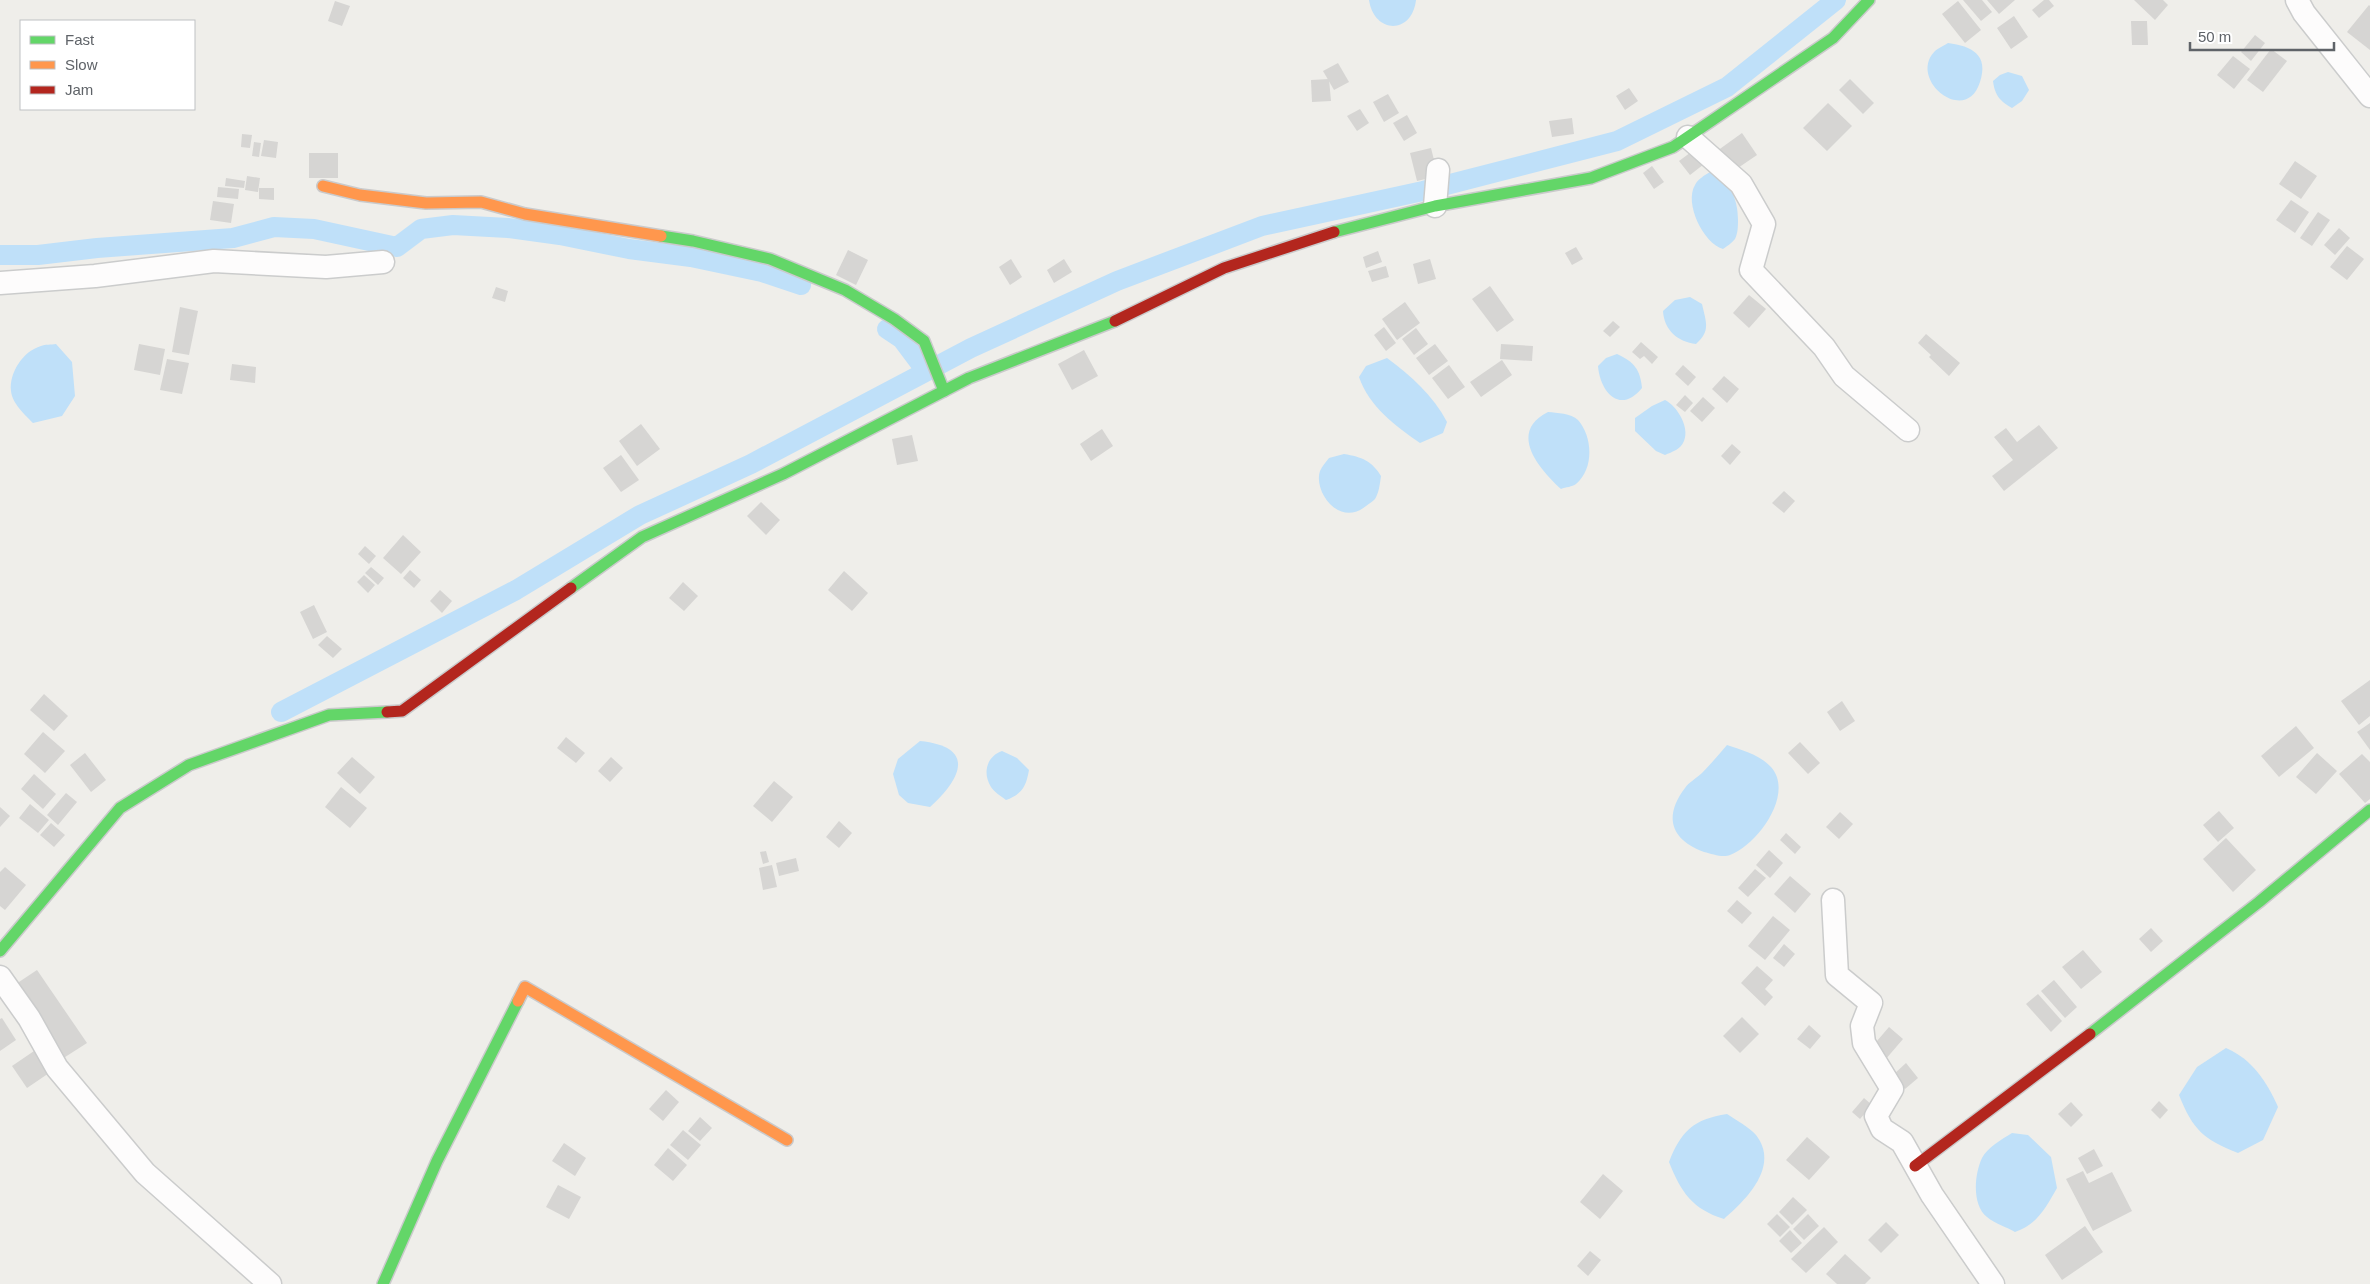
<svg xmlns="http://www.w3.org/2000/svg" width="2370" height="1284" font-family="Arial,sans-serif">
  <style>
    .water { fill: #bfe0f9 }
    .lines { fill: none; stroke-linecap: round; stroke-linejoin: round }
    .canal { stroke: #bfe0f9; stroke-width: 20 }
    .building { fill: #d6d5d3 }
    .street-casing { stroke: #cbcccc; stroke-width: 25 }
    .fast-casing { stroke: #cacacb; stroke-width: 14 }
    .slow-casing { stroke: #cacacb; stroke-width: 14 }
    .jam-casing { stroke: #cacacb; stroke-width: 14 }
    .street { stroke: #fdfcfc; stroke-width: 22 }
    .fast { stroke: #63d668; stroke-width: 11 }
    .slow { stroke: #ff974d; stroke-width: 11 }
    .jam { stroke: #b3261e; stroke-width: 11 }
  </style>
  <rect width="100%" height="100%" fill="#efeeea"/>
  <g class="water">
    <path d="M1369,0H1416C1412,35 1374,34 1369,0Z"/>
    <path d="M1948,43C1972,46 1989,55 1980,82C1966,127 1907,79 1935,51C1938,48 1944,46 1948,43Z"/>
    <path d="M2008,72L2022,76L2029,90L2022,101L2012,108C2000,101 1995,96 1993,81L2000,75Z"/>
    <path d="M1710,172C1730,182 1738,198 1738,220C1738,226 1738,233 1735,239C1732,243 1727,246 1723,249C1703,243 1684,203 1695,185C1698,179 1705,175 1710,172Z"/>
    <path d="M1690,297L1702,304C1706,322 1711,331 1696,344C1678,342 1664,330 1663,311L1675,300Z"/>
    <path d="M56,344L72,362L75,396L62,416L33,423C25,415 12,403 11,391C9,373 23,351 41,346C45,344 51,345 56,344Z"/>
    <path d="M1617,354C1634,362 1640,369 1642,388C1620,415 1600,392 1598,366L1606,358Z"/>
    <path d="M1387,358C1411,376 1433,395 1447,422L1443,433L1420,443C1395,426 1369,406 1359,377L1366,366Z"/>
    <path d="M1665,400C1677,406 1690,427 1684,441C1681,449 1672,452 1665,455L1656,451L1635,431V418L1652,406Z"/>
    <path d="M1548,412C1557,413 1571,413 1578,420C1593,437 1594,469 1576,484C1572,487 1566,487 1561,489C1538,468 1508,432 1548,412Z"/>
    <path d="M1344,454C1362,457 1372,461 1381,476C1380,483 1379,493 1375,499C1373,501 1369,504 1366,506C1339,528 1313,491 1320,471C1322,466 1326,462 1329,458Z"/>
    <path d="M920,741C977,747 961,779 930,807L908,803L899,795L893,774L898,759Z"/>
    <path d="M1727,745C1742,750 1760,755 1771,767C1795,794 1757,845 1730,855C1723,858 1712,854 1704,852C1671,840 1663,817 1685,788C1689,782 1697,778 1702,773C1711,764 1719,754 1727,745Z"/>
    <path d="M1002,751L1017,758L1029,770C1026,787 1022,794 1006,800C1001,796 994,792 991,787C982,773 987,756 1002,751Z"/>
    <path d="M2226,1048C2252,1059 2267,1082 2278,1107L2263,1140L2238,1153C2203,1139 2193,1130 2179,1095L2197,1067Z"/>
    <path d="M1727,1114C1736,1120 1749,1127 1756,1135C1780,1166 1747,1199 1724,1219C1692,1209 1681,1192 1669,1162C1681,1131 1694,1119 1727,1114Z"/>
    <path d="M2012,1133L2028,1135L2051,1157L2057,1188C2046,1207 2038,1224 2015,1232C2007,1227 1995,1224 1987,1217C1972,1205 1974,1175 1982,1158C1987,1148 2002,1139 2012,1133Z"/>
  </g>
  <g class="lines">
    <g class="canal">
      <path d="M0,255H38L97,248L233,238L274,227L314,229L397,247L421,229L453,225L508,228L560,235L629,249L691,257L762,272L801,285"/>
      <path d="M887,329L902,339L926,371"/>
      <path d="M281,712L516,590L640,515L751,464L971,348L1117,281L1262,226L1423,191L1617,141L1727,87L1836,0"/>
    </g>
  </g>
  <g class="building">
    <path d="M1963,0H1982L1992,12L1981,21Z"/>
    <path d="M1987,0H2015L1999,14Z"/>
    <path d="M2044,0H2049L2054,6L2039,18L2032,10Z"/>
    <path d="M2134,0H2163L2168,5L2155,20Z"/>
    <path d="M335,1L350,6L342,26L328,21Z"/>
    <path d="M1958,1L1981,30L1965,43L1942,14Z"/>
    <path d="M2369,5L2370,6V50L2347,32Z"/>
    <path d="M2014,16L2028,37L2011,49L1997,28Z"/>
    <path d="M2131,21H2147L2148,45H2132Z"/>
    <path d="M2255,35L2265,43L2251,61L2241,52Z"/>
    <path d="M2271,49L2287,61L2263,92L2247,80Z"/>
    <path d="M2233,56L2250,69L2234,89L2217,75Z"/>
    <path d="M1338,63L1349,82L1334,90L1323,71Z"/>
    <path d="M1329,79L1331,101L1312,102L1311,80Z"/>
    <path d="M1850,79L1874,103L1863,114L1839,90Z"/>
    <path d="M1629,88L1638,101L1625,110L1616,96Z"/>
    <path d="M1388,94L1399,113L1384,122L1373,102Z"/>
    <path d="M1828,103L1852,126L1827,151L1803,128Z"/>
    <path d="M1360,109L1369,123L1357,131L1347,116Z"/>
    <path d="M1407,115L1417,133L1404,141L1393,123Z"/>
    <path d="M1572,118L1574,134L1552,137L1549,121Z"/>
    <path d="M1742,133L1757,155L1732,172L1717,151Z"/>
    <path d="M242,134L252,135L250,148L241,147Z"/>
    <path d="M264,140L278,142L276,158L261,156Z"/>
    <path d="M254,142L261,143L259,157L252,156Z"/>
    <path d="M1698,147L1708,161L1690,175L1679,161Z"/>
    <path d="M1431,148L1438,176L1417,181L1410,153Z"/>
    <rect x="309" y="153" width="29" height="25"/>
    <path d="M2295,161L2317,176L2301,199L2279,184Z"/>
    <path d="M1652,166L1664,182L1654,189L1643,173Z"/>
    <path d="M247,176L260,178L258,192L245,190Z"/>
    <path d="M226,178L245,181L244,188L225,186Z"/>
    <path d="M218,187L239,189L238,199L217,197Z"/>
    <path d="M259,188H274V200L259,199Z"/>
    <path d="M2291,200L2309,212L2295,233L2276,220Z"/>
    <path d="M213,201L234,204L231,223L210,220Z"/>
    <path d="M2318,212L2330,220L2312,246L2300,238Z"/>
    <path d="M2339,228L2350,238L2335,255L2324,245Z"/>
    <path d="M2347,246L2364,259L2347,280L2330,267Z"/>
    <path d="M1576,247L1583,259L1572,265L1565,253Z"/>
    <path d="M848,250L868,260L856,285L836,275Z"/>
    <path d="M1378,251L1382,262L1366,268L1363,257Z"/>
    <path d="M1011,259L1022,277L1010,285L999,267Z"/>
    <path d="M1064,259L1072,272L1054,283L1047,270Z"/>
    <path d="M1430,259L1436,279L1418,284L1413,264Z"/>
    <path d="M1386,266L1389,277L1372,282L1368,271Z"/>
    <path d="M1490,286L1514,320L1497,332L1472,299Z"/>
    <path d="M496,287L508,291L505,302L492,298Z"/>
    <path d="M1749,295L1766,309L1749,328L1733,313Z"/>
    <path d="M1405,302L1420,323L1397,340L1382,319Z"/>
    <path d="M180,307L198,311L189,355L172,352Z"/>
    <path d="M1613,321L1620,327L1610,337L1603,331Z"/>
    <path d="M1384,327L1396,343L1386,351L1374,335Z"/>
    <path d="M1416,328L1428,344L1414,355L1402,339Z"/>
    <path d="M1926,334L1960,363L1949,376L1929,357L1931,355L1918,343Z"/>
    <path d="M1641,342L1658,357L1652,364L1644,356L1640,359L1632,352Z"/>
    <path d="M139,344L165,349L160,375L134,370Z"/>
    <path d="M1435,344L1448,361L1429,375L1416,358Z"/>
    <path d="M1501,344L1533,346L1532,361L1500,359Z"/>
    <path d="M1084,350L1098,376L1072,390L1058,364Z"/>
    <path d="M167,359L189,363L182,394L160,390Z"/>
    <path d="M1502,360L1512,375L1481,397L1470,382Z"/>
    <path d="M232,364L256,367L255,383L230,380Z"/>
    <path d="M1449,365L1465,387L1448,399L1432,378Z"/>
    <path d="M1683,365L1696,377L1688,386L1675,374Z"/>
    <path d="M1724,376L1739,389L1727,403L1712,389Z"/>
    <path d="M1685,395L1693,403L1685,412L1676,405Z"/>
    <path d="M1703,397L1715,408L1702,422L1690,411Z"/>
    <path d="M641,424L660,449L637,466L619,441Z"/>
    <path d="M2039,425L2058,448L2004,491L1992,476L2013,460L1994,437L2006,428L2017,442Z"/>
    <path d="M1102,429L1113,446L1091,461L1080,444Z"/>
    <path d="M912,435L918,461L897,465L892,439Z"/>
    <path d="M1732,444L1741,452L1730,465L1721,456Z"/>
    <path d="M621,455L639,480L621,492L603,468Z"/>
    <path d="M1784,491L1795,501L1784,513L1772,503Z"/>
    <path d="M761,502L780,520L766,535L747,516Z"/>
    <path d="M403,535L421,552L401,574L383,558Z"/>
    <path d="M365,546L376,556L369,564L358,554Z"/>
    <path d="M371,567L384,578L378,585L365,573Z"/>
    <path d="M410,570L421,580L414,588L403,578Z"/>
    <path d="M844,571L868,593L852,611L828,590Z"/>
    <path d="M364,575L375,585L368,593L357,582Z"/>
    <path d="M683,582L698,596L684,611L669,598Z"/>
    <path d="M440,590L452,601L442,613L430,601Z"/>
    <path d="M314,605L327,632L313,639L300,612Z"/>
    <path d="M327,636L342,649L333,658L318,645Z"/>
    <path d="M2370,680V716L2359,725L2341,701Z"/>
    <path d="M44,694L68,716L54,731L30,710Z"/>
    <path d="M1842,701L1855,721L1840,731L1827,712Z"/>
    <path d="M2370,723V750L2357,732Z"/>
    <path d="M2296,726L2314,748L2279,777L2261,756Z"/>
    <path d="M43,732L65,751L45,773L24,754Z"/>
    <path d="M566,737L585,753L576,763L557,748Z"/>
    <path d="M1800,742L1820,763L1808,774L1788,753Z"/>
    <path d="M85,753L106,780L91,792L70,765Z"/>
    <path d="M2317,753L2337,771L2316,794L2296,777Z"/>
    <path d="M2362,754L2370,762V799L2365,803L2339,774Z"/>
    <path d="M352,757L375,777L360,794L337,773Z"/>
    <path d="M611,757L623,768L610,782L598,771Z"/>
    <path d="M34,774L56,794L43,809L21,789Z"/>
    <path d="M774,781L793,797L772,822L753,806Z"/>
    <path d="M341,787L367,808L350,828L325,807Z"/>
    <path d="M66,793L77,802L58,825L47,815Z"/>
    <path d="M30,804L49,820L38,833L19,818Z"/>
    <path d="M0,807L10,816L0,827Z"/>
    <path d="M2219,811L2234,828L2218,842L2203,825Z"/>
    <path d="M1840,812L1853,824L1839,839L1826,827Z"/>
    <path d="M839,821L852,833L839,848L826,837Z"/>
    <path d="M51,823L65,835L54,847L40,835Z"/>
    <path d="M1786,833L1801,847L1795,854L1780,840Z"/>
    <path d="M2226,838L2256,870L2233,892L2203,859Z"/>
    <path d="M1769,850L1783,863L1770,878L1756,865Z"/>
    <path d="M766,851L769,862L763,864L760,852Z"/>
    <path d="M796,858L799,871L779,876L776,863Z"/>
    <path d="M772,865L777,887L763,890L759,868Z"/>
    <path d="M5,867L26,885L5,910L0,906V872Z"/>
    <path d="M1755,869L1766,878L1748,897L1738,888Z"/>
    <path d="M1790,876L1811,894L1795,913L1774,894Z"/>
    <path d="M1737,900L1752,913L1742,924L1727,911Z"/>
    <path d="M1773,916L1790,930L1765,960L1748,946Z"/>
    <path d="M2151,928L2163,941L2151,952L2139,939Z"/>
    <path d="M1784,944L1795,954L1784,967L1773,958Z"/>
    <path d="M2083,950L2102,972L2081,989L2062,967Z"/>
    <path d="M1757,966L1773,980L1765,989L1773,997L1765,1006L1741,983Z"/>
    <path d="M37,970L87,1043L62,1059L13,986Z"/>
    <path d="M2054,980L2077,1007L2065,1018L2041,991Z"/>
    <path d="M2038,994L2062,1021L2051,1032L2026,1004Z"/>
    <path d="M1742,1017L1759,1034L1740,1053L1723,1036Z"/>
    <path d="M2,1018L16,1040L0,1051V1019Z"/>
    <path d="M1809,1025L1821,1036L1810,1049L1797,1039Z"/>
    <path d="M1889,1027L1903,1039L1885,1060L1871,1048Z"/>
    <path d="M37,1049L52,1071L27,1088L12,1066Z"/>
    <path d="M1906,1063L1918,1078L1905,1089L1893,1075Z"/>
    <path d="M666,1090L679,1102L663,1121L649,1109Z"/>
    <path d="M1864,1098L1872,1105L1860,1119L1852,1112Z"/>
    <path d="M2159,1101L2168,1110L2160,1119L2151,1110Z"/>
    <path d="M2071,1102L2083,1115L2071,1127L2058,1114Z"/>
    <path d="M700,1117L712,1128L700,1141L688,1131Z"/>
    <path d="M683,1130L701,1145L688,1160L670,1145Z"/>
    <path d="M1807,1137L1830,1157L1809,1180L1786,1160Z"/>
    <path d="M564,1143L586,1158L575,1176L552,1161Z"/>
    <path d="M668,1148L687,1165L673,1181L654,1165Z"/>
    <path d="M2094,1149L2103,1166L2087,1174L2078,1158Z"/>
    <path d="M2083,1171L2089,1183L2112,1172L2132,1211L2093,1231L2066,1179Z"/>
    <path d="M1603,1174L1623,1191L1600,1219L1580,1202Z"/>
    <path d="M558,1185L581,1197L569,1219L546,1207Z"/>
    <path d="M1793,1197L1807,1210L1792,1225L1779,1212Z"/>
    <path d="M1777,1214L1790,1227L1780,1237L1767,1224Z"/>
    <path d="M1808,1214L1819,1226L1804,1240L1793,1229Z"/>
    <path d="M1886,1222L1899,1235L1881,1253L1868,1240Z"/>
    <path d="M2085,1226L2103,1252L2062,1280L2045,1255Z"/>
    <path d="M1824,1227L1838,1242L1806,1273L1791,1259Z"/>
    <path d="M1790,1230L1802,1243L1791,1253L1779,1241Z"/>
    <path d="M1590,1251L1601,1260L1588,1276L1577,1266Z"/>
    <path d="M1845,1254L1871,1278L1865,1284H1837L1826,1274Z"/>
  </g>
  <g class="lines">
    <g class="street-casing">
      <g id="street">
        <path d="M2297,0L2304,13L2370,96"/>
        <path d="M1688,137L1741,184L1764,224L1751,270L1824,347L1844,376L1908,430"/>
        <path d="M1435,206L1438,170"/>
        <path d="M0,283L95,276L214,261L326,267L383,262"/>
        <path d="M1833,900L1837,975L1871,1003L1862,1026L1864,1043L1892,1089L1876,1116L1882,1129L1902,1142L1932,1195L1993,1284"/>
        <path d="M0,977L29,1018L57,1068L145,1173L270,1284"/>
      </g>
    </g>
    <g class="fast-casing">
      <g id="fast">
        <path d="M1334,232L1435,206L1591,178L1673,147L1833,38L1869,0"/>
        <path d="M661,236L693,241L770,259L845,290L894,319L924,341L944,391"/>
        <path d="M571,588L642,537L783,474L969,378L1115,321"/>
        <path d="M0,951L120,808L189,765L329,715L387,712"/>
        <path d="M2090,1034L2259,902L2370,810"/>
        <path d="M383,1284L437,1161L518,1001"/>
      </g>
    </g>
    <g class="slow-casing">
      <g id="slow">
        <path d="M323,186L360,195L426,203L481,202L525,214L661,236"/>
        <path d="M518,1001L525,987L787,1140"/>
      </g>
    </g>
    <g class="jam-casing">
      <g id="jam">
        <path d="M1115,321L1224,268L1334,232"/>
        <path d="M387,712L402,711L571,588"/>
        <path d="M1915,1166L2090,1034"/>
      </g>
    </g>
    <use href="#street" class="street"/>
    <use href="#fast" class="fast"/>
    <use href="#slow" class="slow"/>
    <use href="#jam" class="jam"/>
  </g>
  <rect x="20" y="20" width="175" height="90" fill="#ffffff" stroke="#bfc1c3"/>
  <rect x="30" y="36" width="25" height="8" fill="#63d668" stroke="#bfc1c3"/>
  <text x="65" y="45" font-size="15" fill="#5f6368">Fast</text>
  <rect x="30" y="61" width="25" height="8" fill="#ff974d" stroke="#bfc1c3"/>
  <text x="65" y="70" font-size="15" fill="#5f6368">Slow</text>
  <rect x="30" y="86" width="25" height="8" fill="#b3261e" stroke="#bfc1c3"/>
  <text x="65" y="95" font-size="15" fill="#5f6368">Jam</text>
  <path d="M2190 42v8h144v-8" fill="none" stroke="#5f6368" stroke-width="2.5"/>
  <text x="2198" y="42" font-size="15" fill="#5f6368" stroke="#ffffff" stroke-width="4" paint-order="stroke">50 m</text>
</svg>
